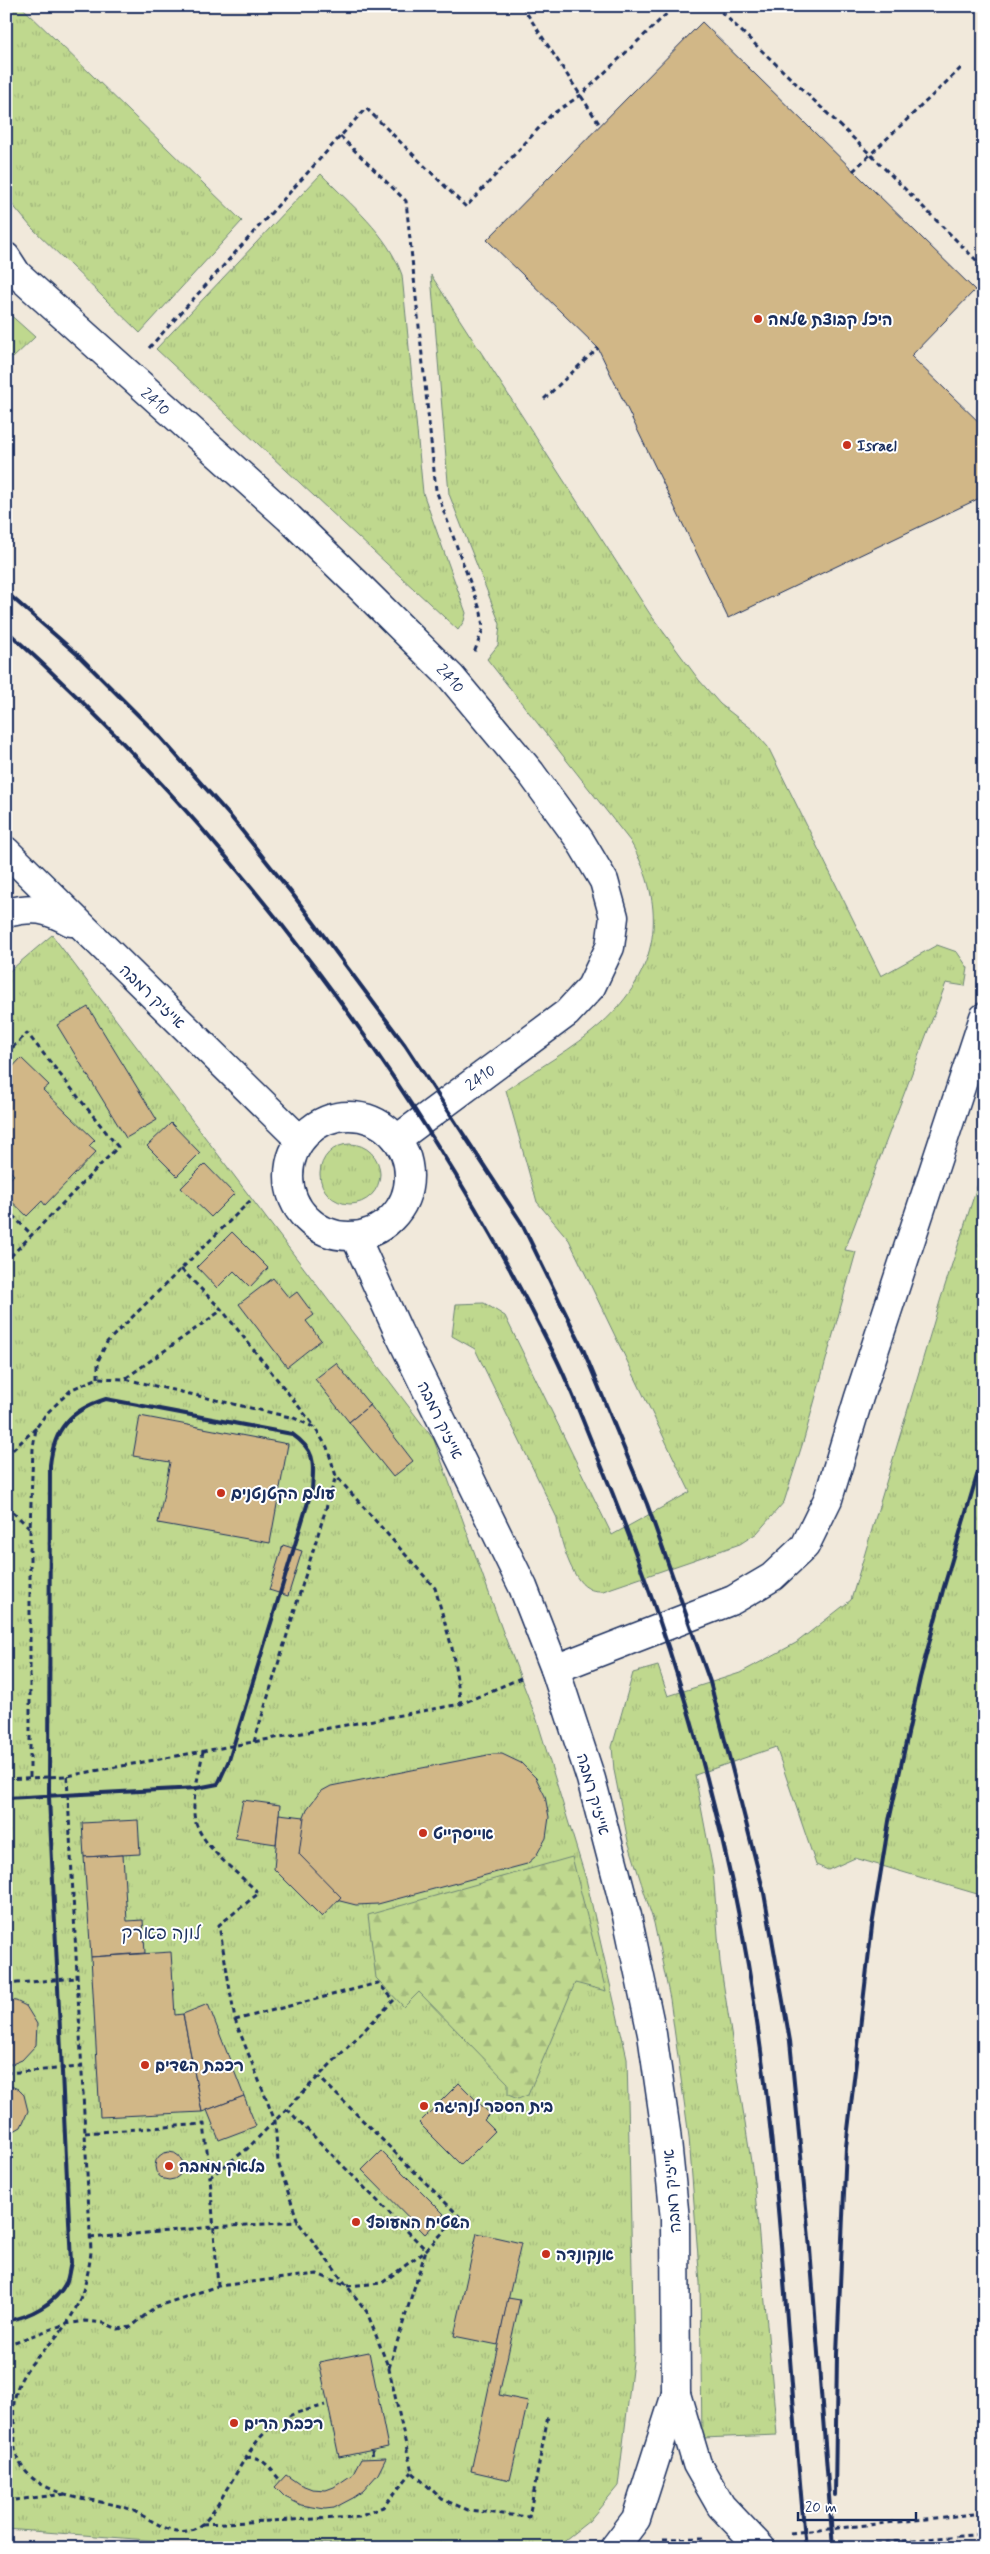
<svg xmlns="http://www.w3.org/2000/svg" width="990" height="2554" font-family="Mynerve,'Playpen Sans Hebrew',sans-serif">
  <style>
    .grass { fill: url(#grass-tufts); stroke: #6d8476 }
    .forest { fill: url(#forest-firs); stroke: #6d8476 }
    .building { fill: #d1b787; stroke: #1b2f5e }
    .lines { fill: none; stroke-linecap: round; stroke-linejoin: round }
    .minor-casing { stroke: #1b2f5e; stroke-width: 31 }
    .path { stroke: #1b2f5e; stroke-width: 3; stroke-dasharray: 5 4; stroke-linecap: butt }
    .minor { stroke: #fff; stroke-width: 28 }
    .rail { stroke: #1b2f5e; stroke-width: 4 }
    .poi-dot { fill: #c8321e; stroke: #fff; stroke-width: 2 }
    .labels { text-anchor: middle; stroke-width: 4; stroke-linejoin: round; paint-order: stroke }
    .poi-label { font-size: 16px; font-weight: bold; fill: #1b2f5e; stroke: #fff; text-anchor: start }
    .street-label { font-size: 16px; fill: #1b2f5e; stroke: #fff }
    .neighbourhood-label { font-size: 18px; fill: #1b2f5e; stroke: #fff }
  </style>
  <defs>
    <pattern id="grass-tufts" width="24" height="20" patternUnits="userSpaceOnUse" patternTransform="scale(1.25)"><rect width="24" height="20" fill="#bfd88e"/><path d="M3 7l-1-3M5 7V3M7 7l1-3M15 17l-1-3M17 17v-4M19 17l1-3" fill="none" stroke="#a4ba7d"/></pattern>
    <pattern id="forest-firs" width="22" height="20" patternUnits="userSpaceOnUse" patternTransform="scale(1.25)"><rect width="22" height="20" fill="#bfd88e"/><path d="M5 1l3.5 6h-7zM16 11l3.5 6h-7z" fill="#a4ba7d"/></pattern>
  </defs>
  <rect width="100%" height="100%" fill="#f1e9db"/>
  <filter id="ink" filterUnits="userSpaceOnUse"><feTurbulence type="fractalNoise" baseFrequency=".02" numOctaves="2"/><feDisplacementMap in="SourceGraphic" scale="10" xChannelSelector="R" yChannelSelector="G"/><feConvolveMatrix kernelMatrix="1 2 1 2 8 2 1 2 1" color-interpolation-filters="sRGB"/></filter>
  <g filter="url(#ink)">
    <g class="grass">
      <path d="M6,6H21L242,221L140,333L31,227L6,197Z"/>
      <path d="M321,174C350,204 388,234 402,275L423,493L466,613L464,621L458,630L156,349Z"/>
      <path d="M431,275L650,614L699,680L720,704L752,729L768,747L881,976L937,945L957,952L968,968L965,986L946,983L845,1250L856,1252L804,1439L784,1502L757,1533L740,1544L603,1591C598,1591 592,1591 588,1588C571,1580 559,1536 557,1518L475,1349L452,1336L456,1304L484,1303L505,1316L612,1535L690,1492L569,1240L537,1202L506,1090C535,1070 576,1047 601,1024C659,972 669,909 630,841L487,659L498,645L500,624L449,494Z"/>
      <path d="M6,311L35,337L13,358L6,351Z"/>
      <path d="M52,935L434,1440L503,1632L537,1720L586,1879L627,2058L634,2353L618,2486L589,2521L556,2547L161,2541L6,2529V974Z"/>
      <circle cx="350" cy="1174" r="30"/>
      <path d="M984,1165V1896L855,1858L828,1870L816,1865L776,1747L695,1775L713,1870L720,1962L754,2181L777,2435L702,2438L700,2283L689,2137L670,1999L654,1923L628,1841L614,1770L612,1747L633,1673L658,1666L668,1696L740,1673L796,1643L851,1600L941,1298Z"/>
    </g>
    <path class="forest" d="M572,1857L606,1991L575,1983L528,2095L518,2099L508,2095V2083L419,1992L404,2007L376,1978L368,1915Z"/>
    <g class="building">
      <path d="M702,22L975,290L911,356L984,427V496L728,618L598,348L487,240Z"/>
      <path d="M88,1007L157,1120L126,1138L57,1025Z"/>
      <path d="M21,1058L49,1085L43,1090L95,1140L89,1146L96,1152L45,1205L42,1201L27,1216L6,1196V1183L14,1175L6,1167V1074Z"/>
      <path d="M171,1123L200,1153L177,1176L147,1146Z"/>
      <path d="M205,1164L234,1194L211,1217L181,1188Z"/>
      <path d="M232,1232L268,1268L250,1287L234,1271L217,1288L197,1267Z"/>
      <path d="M273,1278L289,1298L297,1292L314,1315L306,1321L321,1340L287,1367L239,1304Z"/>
      <path d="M336,1363L370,1405L349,1422L315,1379Z"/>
      <path d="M370,1405L413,1461L393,1477L349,1422Z"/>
      <path d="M140,1416L288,1444L270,1543L158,1523L170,1462L133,1456Z"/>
      <path d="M283,1545L302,1551L288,1596L269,1590Z"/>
      <path d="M493,1754H502L521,1763L536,1778L545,1796L549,1817L546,1838L536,1856L527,1864L378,1904L356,1905L336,1900L318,1888L305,1871L298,1850L299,1829L307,1809L320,1792L331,1786Z"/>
      <path d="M243,1800L280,1805L276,1844L235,1838Z"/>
      <path d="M279,1814L304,1817L299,1854L341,1897L322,1917L274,1869Z"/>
      <path d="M138,1820L140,1854L84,1857L82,1823Z"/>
      <path d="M123,1855L127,1921L143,1920L145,1953L91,1957L84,1857Z"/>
      <path d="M171,1952L175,2015L183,2014L202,2112L100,2117L91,1957Z"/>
      <path d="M6,2000L16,2001L26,2006L37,2024L36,2045L22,2060L12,2064H6Z"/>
      <path d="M208,2004L244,2096L202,2112L183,2014Z"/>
      <path d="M459,2083L490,2114L484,2120L495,2131L461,2165L419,2123Z"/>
      <path d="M6,2084L18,2089L24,2095L28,2111L21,2127L7,2135Z"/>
      <path d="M244,2096L256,2126L219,2140L207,2110Z"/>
      <path d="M381,2151L444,2214L425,2234L362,2170Z"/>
      <circle cx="169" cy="2166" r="14"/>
      <path d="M477,2233L521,2243L498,2345L454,2336Z"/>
      <path d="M508,2298L520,2300L499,2395L528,2401L510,2480L471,2471Z"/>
      <path d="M369,2352L388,2447L339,2457L319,2362Z"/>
      <path d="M386,2458L378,2474L363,2491L353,2498L334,2508L325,2509L301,2505L285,2497L275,2487L286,2475L299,2484L312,2489L326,2490L334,2487L353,2474L361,2459Z"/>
    </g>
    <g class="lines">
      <g class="minor-casing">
        <g id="minor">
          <path d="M6,257L17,274L289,518L355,582L451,677L531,773L579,839L604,881L614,917L610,947L591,987L567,1013L397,1139"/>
          <path d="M6,851L300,1140"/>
          <path d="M6,913C34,906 46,908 71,922"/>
          <circle cx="349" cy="1176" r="60"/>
          <path d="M355,1236L398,1331L523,1587L555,1669L591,1779L627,1916L652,2034L666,2132L675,2219L676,2394L697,2464L721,2506L761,2548"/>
          <path d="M555,1669L733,1600L772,1577L805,1546L828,1499L859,1397L984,1017"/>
          <path d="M614,2548L636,2519L676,2394"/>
        </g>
      </g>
      <g class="path">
        <path d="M522,6L600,125"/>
        <path d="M715,6L871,155L984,268"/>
        <path d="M340,136L406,201L436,490L481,612L483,629L474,653"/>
        <path d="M853,171L961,68"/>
        <path d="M149,348L366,108L466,207L551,115L581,95L675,6"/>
        <path d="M544,399L598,348"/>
        <path d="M6,1054L27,1033L118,1147L6,1261"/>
        <path d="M6,1209L32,1235"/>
        <path d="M181,1269L222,1310L315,1427"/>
        <path d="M98,1378V1361L107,1342L252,1199"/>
        <path d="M126,1378L222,1310"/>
        <path d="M6,1456L36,1428"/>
        <path d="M6,1506L30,1528"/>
        <path d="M254,1742L336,1476"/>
        <path d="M203,1751C200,1770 193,1793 194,1813C195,1842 239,1874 259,1893L219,1925L235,2020L275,2121L278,2162L298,2222L367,2312L389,2369L412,2472L442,2499L468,2510L529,2517L548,2416"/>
        <path d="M67,1776L91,2252C88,2278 82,2301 67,2323C51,2347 23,2364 16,2393C12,2406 14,2421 15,2434C15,2440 14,2448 16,2453C29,2498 91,2497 126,2508C151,2516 175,2545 202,2524C212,2516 220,2501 226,2490C244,2462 257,2430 289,2416C300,2411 313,2409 325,2405"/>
        <path d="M30,1777V1529L33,1449L36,1428L46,1414L72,1389L98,1378L125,1379L294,1418L315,1428L327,1447L336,1476L435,1588L452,1648L461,1704"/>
        <path d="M6,1779L67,1776L461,1704L521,1678"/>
        <path d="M6,1984L76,1978"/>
        <path d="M6,2073L81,2067"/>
        <path d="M287,2109L426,2250"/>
        <path d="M85,2133L204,2124L210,2177"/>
        <path d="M90,2238L213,2227L298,2222"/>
        <path d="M218,2286L210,2177L247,2149L394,2000L378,1983L235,2020"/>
        <path d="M6,2345L66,2324L85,2321L104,2323L118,2329L131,2327L155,2307L218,2286L317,2274L347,2286L382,2283L426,2250L459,2216L319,2077"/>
        <path d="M389,2368L426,2250"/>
        <path d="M6,2406L13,2415"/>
        <path d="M372,2451L373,2459"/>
        <path d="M246,2458C262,2454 271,2470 280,2480"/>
        <path d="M6,2501L66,2494"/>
        <path d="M202,2524L359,2517L383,2507L412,2472"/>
        <path d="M790,2533L984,2513"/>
        <path d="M663,2539L704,2538"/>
        <path d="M6,2543L129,2548"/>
        <path d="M574,2548L581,2543"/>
        <path d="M822,2548L984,2534"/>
      </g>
      <use href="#minor" class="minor"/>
      <g class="rail">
        <path d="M6,592L78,655L160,737L231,817L294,896L405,1045L521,1222L583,1349L647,1504L710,1682L764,1893L790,2041L810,2249L833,2548"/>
        <path d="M6,630C232,834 420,1083 555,1356C571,1388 583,1422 597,1455C656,1597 703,1744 735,1896C780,2111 784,2330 806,2548"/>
        <path d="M6,1798L197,1788L218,1784L229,1760L312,1489C314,1462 316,1451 292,1434L106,1399C71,1410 54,1428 50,1465L49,1797L71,2263C69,2269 69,2277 66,2283C55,2304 29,2317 6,2321"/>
        <path d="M835,2495L837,2354L846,2147L872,1926L889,1821L920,1678L943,1590L984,1452"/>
      </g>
    </g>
  </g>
  <g class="poi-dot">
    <circle cx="758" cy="319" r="5"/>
    <circle cx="847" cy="445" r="5"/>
    <circle cx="221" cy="1493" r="5"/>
    <circle cx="423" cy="1833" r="5"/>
    <circle cx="145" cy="2065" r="5"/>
    <circle cx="424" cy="2106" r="5"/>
    <circle cx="169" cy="2166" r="5"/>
    <circle cx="356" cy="2222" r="5"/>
    <circle cx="546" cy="2254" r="5"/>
    <circle cx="234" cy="2423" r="5"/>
  </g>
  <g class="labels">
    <g class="poi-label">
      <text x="768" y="325">היכל קבוצת שלמה</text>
      <text x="857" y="451">Israel</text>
      <text x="231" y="1499">עולם הקטנטנים</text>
      <text x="433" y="1839">אייסקייט</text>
      <text x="155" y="2071">רכבת השדים</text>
      <text x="434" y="2112">בית הספר לנהיגה</text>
      <text x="179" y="2172">בלאק ממבה</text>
      <text x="366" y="2228">השטיח המעופף</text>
      <text x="556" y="2260">אנקונדה</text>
      <text x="244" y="2429">רכבת הרים</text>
    </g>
    <g class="street-label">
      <text transform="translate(156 401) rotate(42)" y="6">2410</text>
      <text transform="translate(451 678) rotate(48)" y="6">2410</text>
      <text transform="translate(153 996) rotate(44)" y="6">אייזיק רמבה</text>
      <text transform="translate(480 1077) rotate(-36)" y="6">2410</text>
      <text transform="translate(441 1420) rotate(64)" y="6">אייזיק רמבה</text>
      <text transform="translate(594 1794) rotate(74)" y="6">אייזיק רמבה</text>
      <text transform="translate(671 2191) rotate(-95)" y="6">אייזיק רמבה</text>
    </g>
    <g class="neighbourhood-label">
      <text x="161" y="1939">לונה פארק</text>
    </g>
  </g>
  <rect width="990" height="2554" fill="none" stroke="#fff" stroke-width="25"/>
  <rect x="12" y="12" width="965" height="2529" fill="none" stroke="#1b2f5e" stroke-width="2" filter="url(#ink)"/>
  <path d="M798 2512v8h118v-8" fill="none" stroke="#1b2f5e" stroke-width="2.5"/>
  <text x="805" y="2512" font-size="15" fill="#1b2f5e" stroke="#ffffff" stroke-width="4" paint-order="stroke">20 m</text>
</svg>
